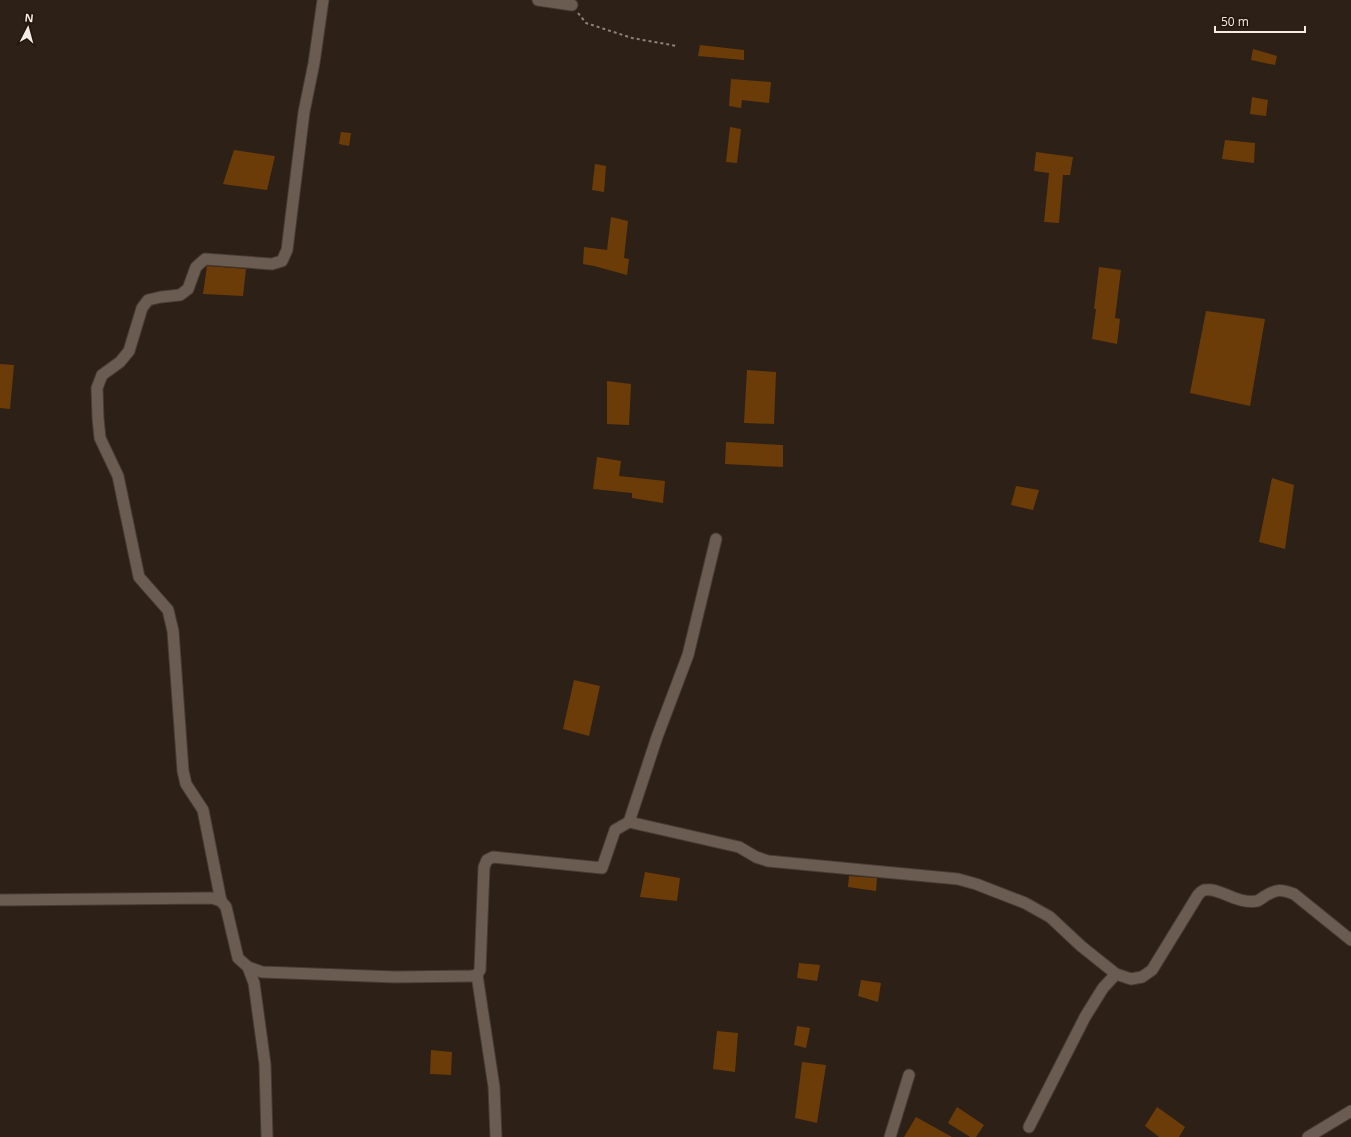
<svg xmlns="http://www.w3.org/2000/svg" width="1351" height="1137" font-family="'Open Sans',sans-serif">
  <style>
    .building { fill: #6b3c08 }
    .lines { fill: none; stroke-linecap: round; stroke-linejoin: round }
    .minor-casing { stroke: #463c35; stroke-width: 13 }
    .path { stroke: #8e837b; stroke-width: 2; stroke-dasharray: 3 3; stroke-linecap: butt }
    .minor { stroke: #6a5c50; stroke-width: 11 }
  </style>
  <rect width="100%" height="100%" fill="#2d2016"/>
  <g class="building">
    <path d="M700,45L744,50V60L698,56Z"/>
    <path d="M1253,49L1277,56L1275,65L1251,60Z"/>
    <path d="M731,79L771,82L769,103L742,100L741,108L729,106Z"/>
    <path d="M1252,97L1268,100L1266,116L1250,114Z"/>
    <path d="M730,127L741,129L737,163L726,162Z"/>
    <path d="M341,132L351,133L349,146L339,144Z"/>
    <path d="M1225,140L1255,143L1254,163L1222,159Z"/>
    <path d="M234,150L275,156L267,190L223,184Z"/>
    <path d="M1036,152L1073,157L1070,175H1063L1059,223L1044,222L1049,173L1034,171Z"/>
    <path d="M595,164L606,166L604,192L592,190Z"/>
    <path d="M611,217L628,221L624,258L629,259L627,275L594,266L583,264L584,247L607,250Z"/>
    <path d="M207,266L246,269L243,296L203,294Z"/>
    <path d="M1099,267L1121,270L1115,318L1120,319L1117,344L1092,339L1096,309H1094Z"/>
    <path d="M1206,311L1265,319L1250,406L1190,393Z"/>
    <path d="M0,364L14,365L10,409L0,408Z"/>
    <path d="M747,370L776,372L774,424L744,423Z"/>
    <path d="M607,381L631,384L629,425L607,424Z"/>
    <path d="M726,442L783,445V467L725,464Z"/>
    <path d="M597,457L621,461L619,476L665,481L663,503L632,498V493L593,489Z"/>
    <path d="M1272,478L1294,485L1285,549L1259,542Z"/>
    <path d="M1016,486L1039,490L1033,510L1011,505Z"/>
    <path d="M574,680L600,686L589,736L563,729Z"/>
    <path d="M645,872L680,878L677,901L640,897Z"/>
    <path d="M849,876L877,878L876,891L848,887Z"/>
    <path d="M799,963L820,965L817,981L797,978Z"/>
    <path d="M861,980L881,983L878,1002L858,996Z"/>
    <path d="M797,1026L810,1028L806,1048L794,1045Z"/>
    <path d="M717,1031L738,1033L735,1072L713,1069Z"/>
    <path d="M431,1050L452,1052L451,1075L430,1074Z"/>
    <path d="M802,1062L826,1065L817,1123L795,1118Z"/>
    <path d="M957,1107L984,1125L976,1137H970L948,1123Z"/>
    <path d="M1157,1107L1185,1127L1179,1137H1159L1145,1126Z"/>
    <path d="M916,1117L952,1137H904Z"/>
  </g>
  <g class="lines">
    <g class="minor-casing">
      <g id="minor">
        <path d="M538,0L572,5"/>
        <path d="M629,822L657,737L688,655L716,539"/>
        <path d="M0,900L212,898L221,901L226,907L238,958L248,967L262,972L395,977L472,976L477,975L480,970L484,867L487,860L493,857L602,868L615,830L629,822L739,847L756,857L768,861L958,879L976,884L1025,903L1050,917L1081,946L1116,974L1131,979L1142,977L1152,970L1198,895C1200,893 1202,890 1205,890C1219,887 1238,905 1257,901C1260,900 1262,898 1265,896C1277,889 1281,889 1294,894L1351,940"/>
        <path d="M221,901L203,810L186,784L183,771L173,631L168,610L139,577L118,476L100,438L98,418L97,388L102,375L120,362L129,351L142,308L148,300L161,297L180,295L188,289L196,267L205,259L272,264L282,261L287,250L304,112L314,63L323,0"/>
        <path d="M248,967L254,983L265,1064L267,1137"/>
        <path d="M477,975L494,1087L496,1137"/>
        <path d="M1029,1127L1085,1017L1103,988L1116,974"/>
        <path d="M890,1137L909,1075"/>
        <path d="M1308,1137L1351,1111"/>
      </g>
    </g>
    <path class="path" d="M578,13L586,23L632,38L677,46"/>
    <use href="#minor" class="minor"/>
  </g>
  <g transform="translate(28 28) rotate(6)" stroke="#23170d" stroke-width="3" paint-order="stroke">
  <path d="M0-3L7 15L0 10L-7 15Z" fill="#f5ece5"/>
  <text y="-6" font-size="11" font-weight="bold" text-anchor="middle" fill="#f5ece5">N</text>
  </g>
  <path d="M1215 26v6h90v-6" fill="none" stroke="#f5ece5" stroke-width="2"/>
  <text x="1221" y="26" font-size="12" fill="#f5ece5" stroke="#23170d" stroke-width="3" paint-order="stroke">50 m</text>
</svg>
